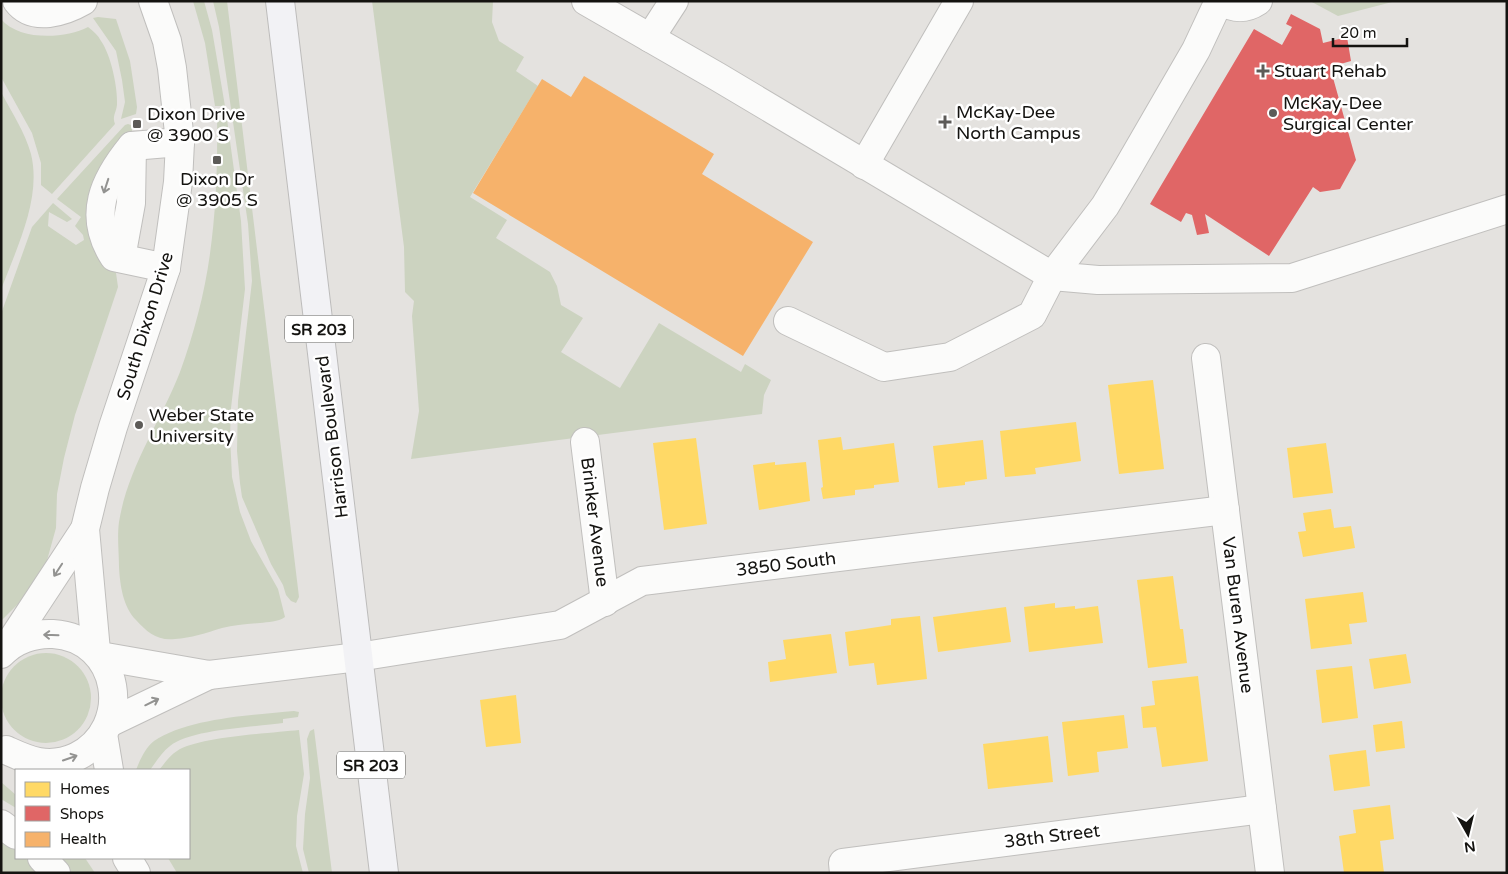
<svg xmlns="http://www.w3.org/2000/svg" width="1508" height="874" font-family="'Varela Round',sans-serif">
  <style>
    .green { fill: #ccd3c0 }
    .homes { fill: #ffd966 }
    .shops { fill: #e06666 }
    .health { fill: #f6b26b }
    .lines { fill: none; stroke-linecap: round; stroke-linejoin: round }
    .minor-casing { stroke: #c0bfbd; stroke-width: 30 }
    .major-casing { stroke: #bdbcbb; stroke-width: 30 }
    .minor { stroke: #fbfbfa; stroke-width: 28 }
    .major { stroke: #f2f2f5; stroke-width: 28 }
    .oneway { stroke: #939391 }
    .poi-dot { fill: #5d5b58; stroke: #fff; stroke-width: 2 }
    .labels { text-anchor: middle; stroke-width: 5; stroke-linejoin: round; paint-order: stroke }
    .shield { fill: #fff; stroke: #5a5a58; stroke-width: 1 }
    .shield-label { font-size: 16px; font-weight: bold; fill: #141310 }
    .poi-label { font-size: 18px; fill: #141310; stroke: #fff; text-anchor: start }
    .street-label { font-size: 18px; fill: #141310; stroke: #fff }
  </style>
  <rect width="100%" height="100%" fill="#e4e2df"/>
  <g class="green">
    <path d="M193,1H204L212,30L225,106H215L205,43Z"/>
    <path d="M213,1H227L299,597L296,603L291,601L286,595L283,585L271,564L242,497L240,483L237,451L238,401L252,281L248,224L219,27Z"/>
    <path d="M372,1H493L492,22L499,41L524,57L516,71L538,86L470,197L507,220L496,238L550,272L557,286L561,305L583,318L561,352L620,388L659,323L741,372L745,364L771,380L764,395L762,414L411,459L419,411L412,316L414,301L405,292L404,247Z"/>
    <path d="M1310,1H1396L1338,16Z"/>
    <path d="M98,17L116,19L130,61L137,107L136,114L121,119L125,102L122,80L116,51L93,18Z"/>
    <path d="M1,19C19,41 65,39 88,27C93,31 98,35 101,41C111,55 118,88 117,105C116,113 112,116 115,124L52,194L41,185V163L32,133L1,77Z"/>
    <path d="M1,92C12,113 25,132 31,154C42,199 16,249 1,290Z"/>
    <path d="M226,112L241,221L245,289L231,408L230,436L232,477L240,512L251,541L278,589L285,617C278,622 268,622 260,623C247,624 234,625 222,628C206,633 191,638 175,639C157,641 147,632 136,620C123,607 120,585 119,567C119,553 117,536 119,522C128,467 160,423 180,372C187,353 193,333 198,314C215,250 218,181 217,115Z"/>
    <path d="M128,124L134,126L129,137L115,154L111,265L116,273L118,287L75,415L64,458L57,494L56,528L46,564L39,578L17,605L1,621V314L32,227L53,203L72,219L67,222L49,212L48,226L76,245L84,240L83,235L75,226L81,217L57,199L125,125Z"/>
    <circle cx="46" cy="698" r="45"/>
    <path d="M294,711L299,712L298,717L283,719V723C256,727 190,729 170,746C162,752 156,762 150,770H136C140,760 145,748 154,741C188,718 254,715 294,711Z"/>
    <path d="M314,729L332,873H309L303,849L305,814L310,778L307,739L310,731Z"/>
    <path d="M299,730L304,774L297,816L296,846L303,873H177L168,858H189V770H159C164,764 170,755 177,751C197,737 272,733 299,730Z"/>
    <path d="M1,782L16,795V808L1,799Z"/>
    <path d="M1,840L16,851V858C31,858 34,862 43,873H1Z"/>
    <path d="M61,858H85L95,873H72Z"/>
  </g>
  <g class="homes">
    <path d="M1153,380L1164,469L1119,474L1108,385Z"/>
    <path d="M1076,422L1081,461L1035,468L1036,474L1005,477L1000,431Z"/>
    <path d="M841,437L843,450L894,443L899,482L874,485V488L855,490V495L823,499L821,488L823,487L818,440Z"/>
    <path d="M696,438L707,524L664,530L653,443Z"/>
    <path d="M983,440L987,479L965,482V485L938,488L933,446Z"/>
    <path d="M1326,443L1333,493L1293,498L1287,448Z"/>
    <path d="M775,462V465L806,462L810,501L759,510L753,465Z"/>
    <path d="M1331,509L1334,528L1351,526L1355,548L1303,557L1298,532L1306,531L1303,513Z"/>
    <path d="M1173,576L1180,629H1183L1187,663L1148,668L1137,580Z"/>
    <path d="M1363,592L1367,622L1349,624L1352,644L1311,649L1305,599Z"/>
    <path d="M1055,603V608L1075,606V609L1098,606L1103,643L1029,652L1024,607Z"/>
    <path d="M1006,607L1011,642L938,652L933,617Z"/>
    <path d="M920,616L927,679L877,685L874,663L849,666L845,632L891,625V619Z"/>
    <path d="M831,634L837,673L770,682L768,662L786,659L783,640Z"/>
    <path d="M1406,654L1411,683L1374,689L1369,659Z"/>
    <path d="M1352,666L1358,718L1322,723L1316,670Z"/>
    <path d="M1198,676L1208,761L1162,767L1156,727L1143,728L1141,707L1155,705L1152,681Z"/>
    <path d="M516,695L521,743L486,747L480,700Z"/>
    <path d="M1124,715L1128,748L1097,752L1099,772L1068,776L1062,722Z"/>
    <path d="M1402,721L1405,748L1376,752L1373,725Z"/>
    <path d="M1048,736L1053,782L988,789L983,744Z"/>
    <path d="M1366,750L1370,786L1334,791L1329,755Z"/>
    <path d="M1390,805L1394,839L1380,841L1384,873H1344L1339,836L1356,833L1353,810Z"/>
  </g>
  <path class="shops" d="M1291,14L1320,29L1323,43L1347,37L1351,61L1330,67L1356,160L1340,189L1320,192L1313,187L1269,256L1205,214L1209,233L1197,235L1192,215L1186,213L1181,222L1150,204L1254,29L1282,45L1292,27L1286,24Z"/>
  <path class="health" d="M584,76L714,154L702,174L813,242L743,356L473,193L542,79L571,97Z"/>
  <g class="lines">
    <g class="minor-casing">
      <g id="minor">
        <path d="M17,1C33,22 64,12 83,1"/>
        <path d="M586,1L718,77L1052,276L1098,280L1292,278L1507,209"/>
        <path d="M1222,1C1234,9 1246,9 1258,1"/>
        <path d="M650,38L674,1"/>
        <path d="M864,165L959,1"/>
        <path d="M121,258L131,203L132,146"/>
        <path d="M166,268L114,257C87,215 104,180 132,146L180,142"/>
        <path d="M788,321L884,367L950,357L1032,315L1052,276L1105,206L1126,171L1196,50L1219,1"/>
        <path d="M1206,358L1270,873"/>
        <path d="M585,442L605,602"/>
        <path d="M6,649L85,529"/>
        <path d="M96,651L85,529L95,488L113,427L166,268L178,182L180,142L172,68L167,41L153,1"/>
        <path d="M1,654C14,640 34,633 53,634C121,638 135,728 76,757C65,762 51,764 39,762C27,760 17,755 6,750"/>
        <path d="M100,656L209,675L358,657L560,625L642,581L1225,510"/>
        <path d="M109,723L209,675"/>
        <path d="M103,734L109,770"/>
        <path d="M1,824L16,835"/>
        <path d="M42,858L56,873"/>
        <path d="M127,858L136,873"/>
        <path d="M844,873L843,863L1262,809"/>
      </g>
    </g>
    <g class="major-casing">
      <path id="major" d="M280,1L384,873"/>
    </g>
    <use href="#minor" class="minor"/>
    <use href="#major" class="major"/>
  </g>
  <defs><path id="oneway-shaft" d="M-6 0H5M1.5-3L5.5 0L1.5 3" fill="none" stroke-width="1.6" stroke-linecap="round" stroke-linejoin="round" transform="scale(1.25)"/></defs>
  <g class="oneway">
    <use href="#oneway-shaft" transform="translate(106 186) rotate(108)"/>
    <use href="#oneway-shaft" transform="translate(58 570) rotate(123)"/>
    <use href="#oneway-shaft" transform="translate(51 635) rotate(-178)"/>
    <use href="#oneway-shaft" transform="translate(152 702) rotate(-26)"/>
    <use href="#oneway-shaft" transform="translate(70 758) rotate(-19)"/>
  </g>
  <g class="poi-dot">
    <path d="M1260.5 63.5h5v5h5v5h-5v5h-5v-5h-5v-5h5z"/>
    <circle cx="1273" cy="113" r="5"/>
    <path d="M942.5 114.5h5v5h5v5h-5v5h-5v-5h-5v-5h5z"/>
    <rect x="132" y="119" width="10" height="10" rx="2.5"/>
    <rect x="212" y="155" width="10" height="10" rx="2.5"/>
    <circle cx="139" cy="425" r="5"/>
  </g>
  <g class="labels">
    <g class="shield">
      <rect x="285" y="315.5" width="68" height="27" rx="4"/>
      <rect x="337" y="751.5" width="68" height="27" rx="4"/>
    </g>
    <g class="shield-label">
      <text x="319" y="335">SR 203</text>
      <text x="371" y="771">SR 203</text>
    </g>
    <g class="poi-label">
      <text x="1274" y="77">Stuart Rehab</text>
      <text x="1283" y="109">McKay-Dee<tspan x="1283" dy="21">Surgical Center</tspan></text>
      <text x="956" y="118">McKay-Dee<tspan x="956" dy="21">North Campus</tspan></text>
      <text x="147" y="120">Dixon Drive<tspan x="147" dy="21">@ 3900 S</tspan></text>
      <text x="217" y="185" text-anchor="middle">Dixon Dr<tspan x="217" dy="21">@ 3905 S</tspan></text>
      <text x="149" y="421">Weber State<tspan x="149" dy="21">University</tspan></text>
    </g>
    <g class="street-label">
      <text transform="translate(145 326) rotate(-73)" y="6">South Dixon Drive</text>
      <text transform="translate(332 437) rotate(-97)" y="6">Harrison Boulevard</text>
      <text transform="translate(595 522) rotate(83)" y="6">Brinker Avenue</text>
      <text transform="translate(786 564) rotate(-7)" y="6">3850 South</text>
      <text transform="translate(1238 615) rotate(83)" y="6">Van Buren Avenue</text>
      <text transform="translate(1052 836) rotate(-7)" y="6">38th Street</text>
    </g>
  </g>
  <rect width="1508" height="874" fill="none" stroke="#141310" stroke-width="5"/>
  <rect x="15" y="769" width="175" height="90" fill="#ffffff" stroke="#a1a19f"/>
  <rect x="25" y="782" width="25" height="15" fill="#ffd966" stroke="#a1a19f"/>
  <text x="60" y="794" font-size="15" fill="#141310">Homes</text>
  <rect x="25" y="806" width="25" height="15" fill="#e06666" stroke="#a1a19f"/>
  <text x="60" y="819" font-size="15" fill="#141310">Shops</text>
  <rect x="25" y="832" width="25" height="15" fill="#f6b26b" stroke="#a1a19f"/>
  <text x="60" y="844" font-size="15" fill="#141310">Health</text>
  <g transform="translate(1468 834) rotate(172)" stroke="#ffffff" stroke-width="4" paint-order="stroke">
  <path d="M0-4L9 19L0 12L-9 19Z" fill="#141310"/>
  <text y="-8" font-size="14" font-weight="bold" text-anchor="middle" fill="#141310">N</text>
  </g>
  <path d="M1333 38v8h74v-8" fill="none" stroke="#141310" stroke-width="2.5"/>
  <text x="1340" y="38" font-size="15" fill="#141310" stroke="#ffffff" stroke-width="4" paint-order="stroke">20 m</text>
</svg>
